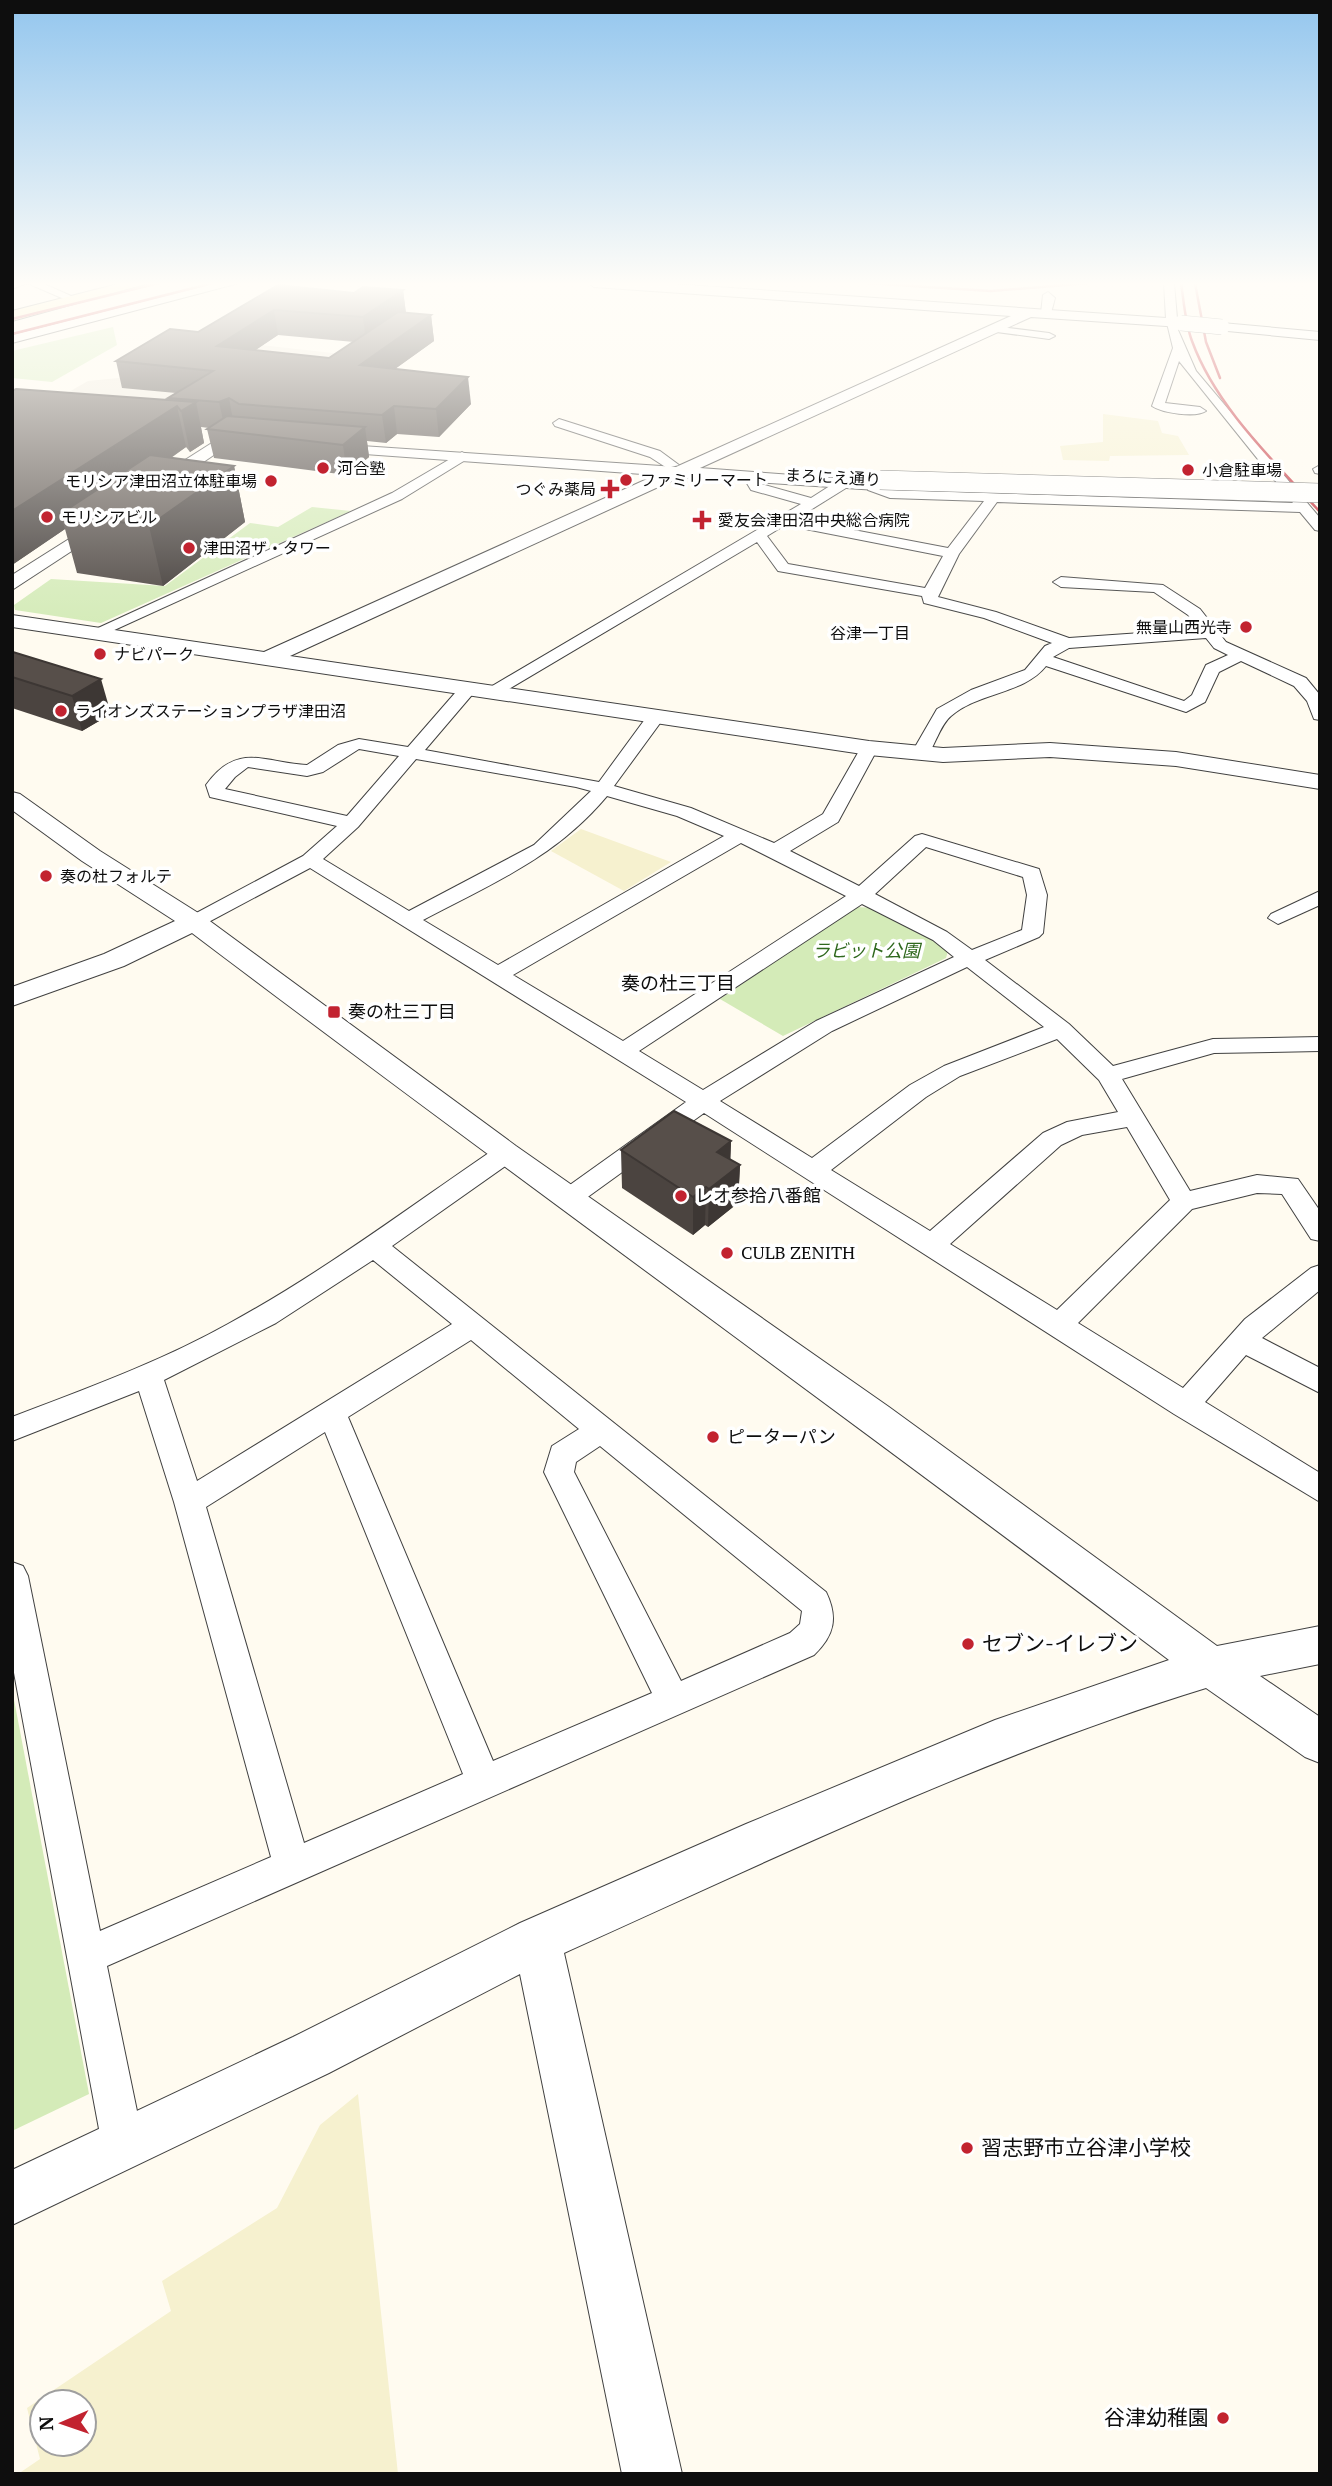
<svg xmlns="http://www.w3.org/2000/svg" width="1332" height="2486" font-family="'PT Serif','Noto Sans JP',serif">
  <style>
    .farmland { fill: #f6f1cf; fill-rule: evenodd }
    .green { fill: #d4ebb8 }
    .plaza { fill: #f0eade }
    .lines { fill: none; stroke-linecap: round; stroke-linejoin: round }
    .minor-casing { stroke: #414141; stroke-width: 2 }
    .tertiary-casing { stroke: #414141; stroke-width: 2 }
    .secondary-casing { stroke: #303030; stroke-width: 2 }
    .minor { fill: #fff; fill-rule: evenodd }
    .tertiary { fill: #fff; fill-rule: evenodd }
    .secondary { fill: #fff2ab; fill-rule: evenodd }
    .rail { stroke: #c22330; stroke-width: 2.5 }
    .tertiary-bridge-far1-casing { stroke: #414141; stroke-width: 16; stroke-linecap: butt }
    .tertiary-bridge-casing { stroke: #414141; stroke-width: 20; stroke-linecap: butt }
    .tertiary-bridge-far1 { stroke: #fff; stroke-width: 15 }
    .tertiary-bridge { stroke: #fff; stroke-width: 19 }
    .wall { fill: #4b4440; fill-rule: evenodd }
    .shaded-wall { fill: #3d3734 }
    .building { fill: #574f4a; stroke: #3d3734; stroke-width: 2 }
    .poi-dot { fill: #c22330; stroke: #fff; stroke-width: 2.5 }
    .labels { text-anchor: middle; stroke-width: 7; stroke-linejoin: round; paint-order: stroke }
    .far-poi-label { font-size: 16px; fill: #0e0e0e; stroke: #fff; text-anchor: start }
    .far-street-label { font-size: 16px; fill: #0e0e0e; stroke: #fff }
    .far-neighbourhood-label { font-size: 16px; fill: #0e0e0e; stroke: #fff }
    .park-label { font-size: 18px; font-style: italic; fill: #2f681d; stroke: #fff }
    .poi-label { font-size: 18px; fill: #0e0e0e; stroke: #fff; text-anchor: start }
    .neighbourhood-label { font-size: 19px; fill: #0e0e0e; stroke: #fff }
    .near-poi-label { font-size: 21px; fill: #0e0e0e; stroke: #fff; text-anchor: start }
  </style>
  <rect width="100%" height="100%" fill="#fffbf0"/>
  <g class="farmland">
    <path d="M1103,414L1158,421L1162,433L1178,436L1189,455L1110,456L1109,461L1063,460L1060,446L1103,442Z"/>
    <path d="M581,829L671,862L624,891L551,851Z"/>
    <path d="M358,2094L398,2474H18L40,2459L27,2408L171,2311L162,2281L277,2208L320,2125ZM42,2402H84V2444H42Z"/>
  </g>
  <g class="green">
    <path d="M113,327L117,345L52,382L12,378V351Z"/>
    <path d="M312,507L351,511L101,623L15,610L14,605L51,579L165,586L250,523L278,527Z"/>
    <path d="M856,907L877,908L949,947L946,958L783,1036L720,999Z"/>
    <path d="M12,1689L89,2094L12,2131Z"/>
  </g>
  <path class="plaza" d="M171,335L359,356L204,407L53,401L88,381L119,378L158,355Z"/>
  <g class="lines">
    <g class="minor-casing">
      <g id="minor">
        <path d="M27,283H42L80,300L71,302Z"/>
        <path d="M1164,283H1174L1178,330L1196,371L1320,518V531L1315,530L1300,512L997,502L959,554L938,597L996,612L1069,638L1199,629L1188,615L1154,592L1061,587L1053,582L1061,577L1163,585L1200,609L1226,642L1306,678L1320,695V720L1314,719L1307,701L1294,686L1241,661L1219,672L1205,702L1186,712L1046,666C1024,694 979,692 951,716C940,725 935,746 926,758H914L911,754L937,709L971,690L1025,670L1045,646L1052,643L984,618L924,603L922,596L778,571L757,542L497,696L491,697L482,692L801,504L751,490L745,480L752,476L761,484L811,498L836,482H846V488L796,519L948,548L984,501L890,498L868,490V484L892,490L1293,503L1179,361L1165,403L1200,407L1206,411C1196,418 1162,413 1152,406L1173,348L1166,319ZM785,525L943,556L925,588L788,564L767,536ZM1206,638L1214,648L1228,655L1206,665L1192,695L1184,701L1053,657L1069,648Z"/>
        <path d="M1048,292L1055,298L1051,313L1046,316L1041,313L1043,295Z"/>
        <path d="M993,326L1049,333L1055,336L1049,339L989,331L987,329Z"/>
        <path d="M559,419L660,451L679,465L667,468L650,457L555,426L553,423Z"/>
        <path d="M462,452L469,456L467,459L402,499L99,637L93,639L85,634L392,493Z"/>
        <path d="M1320,465V474L1315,473L1313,469Z"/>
        <path d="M468,684L477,689L425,750L599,782L651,711H663L666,715L614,786L691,808L774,843L823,814L863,744H875L878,748L838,822L790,851L859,886L915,836L922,834L1039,869L1047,895L1043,933L1039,937L985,960L1069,1024L1113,1066L1213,1039L1320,1037V1051L1214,1053L1122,1079L1190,1191L1257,1175L1298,1179L1320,1211V1241L1311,1239L1282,1194L1257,1193L1192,1209L1078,1323L1183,1388L1245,1319L1311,1268L1320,1265V1290L1262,1338L1320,1368V1393L1246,1355L1205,1402L1320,1473V1502L1174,1414L704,1113L578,1204L569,1207L560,1204L556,1198L560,1192L686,1102L310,868L201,926H187L184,922L187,918L303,856L337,826L210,797L206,785C238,741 264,763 307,765L338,745L359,739L408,747L462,685ZM359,749L399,756L347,816L225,789L235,777L248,767L307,776L323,772ZM416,759L576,787L591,791L534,845L409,911L323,859L358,827ZM607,796L677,816L724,836L498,965L423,920C493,883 555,858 607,796ZM741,843L846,896L623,1041L513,975ZM926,847L1023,877L1027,895L1022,930L972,950L947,932L875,894ZM862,904L933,940L954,957L816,1021L703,1090L639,1051ZM967,967L1044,1027L944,1066L910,1085L812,1158L720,1101L832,1031ZM1057,1039L1099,1080L1118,1112L1067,1122L1043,1133L930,1231L831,1170L926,1097L960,1076ZM1127,1127L1170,1200L1057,1310L950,1244L1061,1145L1082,1135Z"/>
        <path d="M1320,891V905L1278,924L1268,918L1271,914Z"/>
        <path d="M505,1145L514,1148L517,1154L514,1160L392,1246L826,1592C838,1617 835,1635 814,1655L107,1966L144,2145L138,2160L123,2166L108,2160L102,2145L12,1662V1562L23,1566L28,1576L100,1931L271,1857L174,1502L139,1391L12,1441V1417C85,1389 160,1362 228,1324C322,1273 408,1208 496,1148ZM373,1260L452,1324L197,1481L164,1380L276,1323ZM471,1340L579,1429L552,1446L544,1472L652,1693L493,1761L348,1417ZM325,1432L463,1774L304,1843L206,1507ZM600,1446L802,1611L800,1624L790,1633L681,1681L574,1472L576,1462Z"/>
      </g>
    </g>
    <g class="tertiary-casing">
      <g id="tertiary">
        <path d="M12,283H27L12,289Z"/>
        <path d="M216,283H239L12,343V335Z"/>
        <path d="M588,283H658L1181,319L1188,323L1181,327L1031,317L700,468L886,482L895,487L892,491L680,477L290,656L869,741L943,748L1050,743L1176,752L1320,775V789L1176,766L1050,757L943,762L869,755L12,627V615L264,652L656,475L323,451L315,446L317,443L676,467L1011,316L594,287Z"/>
        <path d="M1222,323L1320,332V340L1217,330V324Z"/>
        <path d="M237,427L243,429V435L164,489H152L149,485L152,481Z"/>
        <path d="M107,515L113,516L116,520L113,524L12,590V575Z"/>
        <path d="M12,792L20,794L100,851L203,916L516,1146L889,1407L1217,1646L1320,1626V1664L1260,1676L1320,1717V1763L1305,1757L1206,1688C985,1756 775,1858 564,1953L682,2474H622L520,1974L329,2073L12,2225V2170L293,2037L520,1923L746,1824L995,1720L1169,1660C845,1415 516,1178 192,933L124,966L12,1006V987L104,954L175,921L82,861L12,810Z"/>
      </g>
    </g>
    <g class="secondary-casing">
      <path id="secondary" d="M122,283H149L12,321V311Z"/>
    </g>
    <use href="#minor" class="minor"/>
    <use href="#tertiary" class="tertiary"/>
    <use href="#secondary" class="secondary"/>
    <g class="rail">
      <path d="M865,283L991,291L1090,283"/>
      <path d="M1181,283C1184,302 1185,323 1192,341C1216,407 1274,461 1320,512"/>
      <path d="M1195,283L1206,342L1220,378"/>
      <path d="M12,319L159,283"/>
      <path d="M12,334L213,283"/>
    </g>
    <g class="tertiary-bridge-far1-casing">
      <path id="tertiary-bridge-far1" d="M1181,323L1222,327"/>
    </g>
    <g class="tertiary-bridge-casing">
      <path id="tertiary-bridge" d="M880,480L1320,493"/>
    </g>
    <use href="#tertiary-bridge-far1" class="tertiary-bridge-far1"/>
    <use href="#tertiary-bridge" class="tertiary-bridge"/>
  </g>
  <g class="wall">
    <path d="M278,285L354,293L403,290L406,313L431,315L434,341L395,369L471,404L439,437L397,434L386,443L367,441L369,457L347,475L214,458L207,429L209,428L201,427L204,443L190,452L186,447L171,458L234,466L245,522L163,586L77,573L65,529L12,565L169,400L168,398L176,393L122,388L116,361L198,332ZM278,335L354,342L329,358L255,350Z"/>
    <path d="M12,652L111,714L82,731L12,708Z"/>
    <path d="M731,1141L730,1160L740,1165L738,1203L708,1227L705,1225L693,1235L622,1188L621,1150Z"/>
  </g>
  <g class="shaded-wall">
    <path d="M403,290L406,315L366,343L363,317Z"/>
    <path d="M274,310L278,335L223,372L217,346Z"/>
    <path d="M431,315L434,341L364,391L360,365Z"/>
    <path d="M468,377L471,404L439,437L436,409Z"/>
    <path d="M229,398L234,426L225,429L219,402Z"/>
    <path d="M196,402L204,443L190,452L181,411Z"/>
    <path d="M177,406L186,447L83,517L60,514L65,529L12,565V511Z"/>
    <path d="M394,406L397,434L386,443L382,415Z"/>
    <path d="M365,427L369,457L347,475L343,445Z"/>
    <path d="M234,466L245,522L163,586L149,526Z"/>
    <path d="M101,679L111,714L82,731L72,696Z"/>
    <path d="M731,1141L730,1173L740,1165L738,1203L708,1227L709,1189L717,1152Z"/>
    <path d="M706,1187L705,1225L693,1235V1197Z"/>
  </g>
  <g class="building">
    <path d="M278,285L354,293L363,287L403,290L363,317L274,310L217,346L329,358L398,312L431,315L360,365L468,377L436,409L394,406L382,415L239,404L229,398L219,402L168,398L213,371L116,361L170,329L198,332Z"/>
    <path d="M16,389L196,402L181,411L177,406L12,511V391Z"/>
    <path d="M227,416L365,427L343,445L207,429Z"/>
    <path d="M150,455L234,466L149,526L60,514Z"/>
    <path d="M12,652H13L101,679L72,696L12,677Z"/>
    <path d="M674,1111L731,1141L717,1152L740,1165L709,1189L706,1187L693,1197L621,1150Z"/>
  </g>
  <linearGradient id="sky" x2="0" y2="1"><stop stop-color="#93c6ee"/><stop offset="0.45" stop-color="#fffdf8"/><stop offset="1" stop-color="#fffdf8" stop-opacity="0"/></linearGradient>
  <rect width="1332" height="631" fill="url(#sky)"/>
  <g class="poi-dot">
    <circle cx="323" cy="468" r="7"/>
    <circle cx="1188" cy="470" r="7"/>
    <circle cx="626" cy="480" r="7"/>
    <circle cx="271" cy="481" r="7"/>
    <path d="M606.5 478.5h7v7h7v7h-7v7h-7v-7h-7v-7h7z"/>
    <circle cx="47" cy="517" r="7"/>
    <path d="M698.5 509.5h7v7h7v7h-7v7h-7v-7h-7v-7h7z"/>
    <circle cx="189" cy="548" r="7"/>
    <circle cx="1246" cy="627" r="7"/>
    <circle cx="100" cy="654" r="7"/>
    <circle cx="61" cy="711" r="7"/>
    <circle cx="46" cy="876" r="7"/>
    <rect x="327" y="1005" width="14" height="14" rx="3.5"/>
    <circle cx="681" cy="1196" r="7"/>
    <circle cx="727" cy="1253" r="7"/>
    <circle cx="713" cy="1437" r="7"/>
    <circle cx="968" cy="1644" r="7"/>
    <circle cx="967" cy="2148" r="7"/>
    <circle cx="1223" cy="2418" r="7"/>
  </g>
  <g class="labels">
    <g class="far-poi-label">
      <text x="337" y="474">河合塾</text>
      <text x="1202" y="476">小倉駐車場</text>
      <text x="640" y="486">ファミリーマート</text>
      <text x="257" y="487" text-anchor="end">モリシア津田沼立体駐車場</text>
      <text x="596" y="495" text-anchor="end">つぐみ薬局</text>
      <text x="61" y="523">モリシアビル</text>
      <text x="718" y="526">愛友会津田沼中央総合病院</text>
      <text x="203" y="554">津田沼ザ・タワー</text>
      <text x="1232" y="633" text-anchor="end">無量山西光寺</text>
      <text x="114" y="660">ナビパーク</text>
      <text x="75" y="717">ライオンズステーションプラザ津田沼</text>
      <text x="60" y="882">奏の杜フォルテ</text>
    </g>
    <g class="far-street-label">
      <text transform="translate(833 477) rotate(3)" y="6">まろにえ通り</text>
    </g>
    <g class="far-neighbourhood-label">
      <text x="870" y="639">谷津一丁目</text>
    </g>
    <g class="park-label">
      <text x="866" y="957">ラビット公園</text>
    </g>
    <g class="poi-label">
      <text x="348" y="1018">奏の杜三丁目</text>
      <text x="695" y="1202">レオ参拾八番館</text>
      <text x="741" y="1259">CULB ZENITH</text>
      <text x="727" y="1443">ピーターパン</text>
    </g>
    <g class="neighbourhood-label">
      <text x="678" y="990">奏の杜三丁目</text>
    </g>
    <g class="near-poi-label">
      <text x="982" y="1651">セブン-イレブン</text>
      <text x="981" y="2155">習志野市立谷津小学校</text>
      <text x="1209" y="2425" text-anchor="end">谷津幼稚園</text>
    </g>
  </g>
  <rect width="1332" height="2486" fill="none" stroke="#0e0e0e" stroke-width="28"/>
  <g transform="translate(63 2423) rotate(268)"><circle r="33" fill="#ffffff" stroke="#9f9f9f" stroke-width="2"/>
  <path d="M0-5L12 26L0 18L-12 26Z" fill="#c22330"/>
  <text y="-10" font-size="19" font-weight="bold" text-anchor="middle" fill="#0e0e0e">N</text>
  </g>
</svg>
